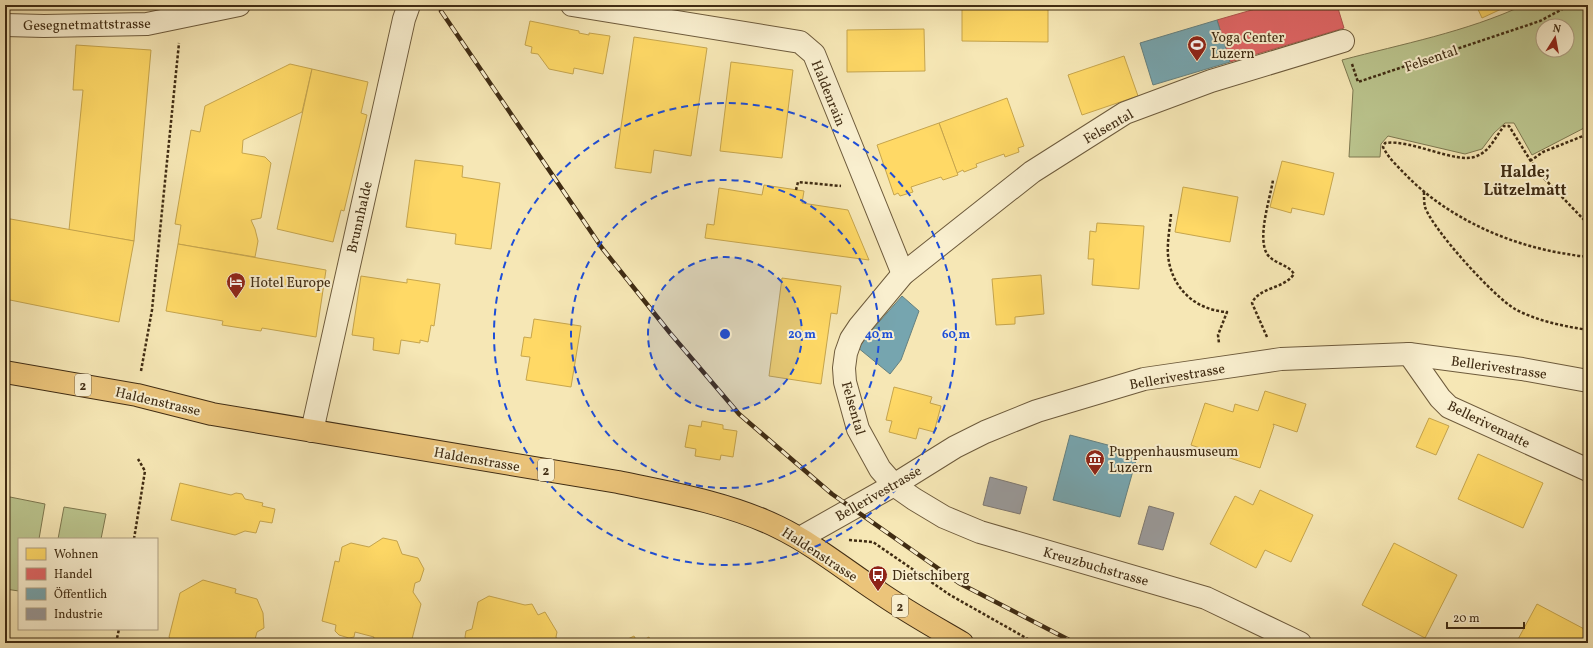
<svg xmlns="http://www.w3.org/2000/svg" width="1593" height="648" font-family="Vollkorn,serif">
  <style>
    .green { fill: #bbc58e; stroke: #7e7850; fill-rule: evenodd }
    .homes { fill: #ffd966; stroke: #c6a54d }
    .shops { fill: #e06666; stroke: #b0554d }
    .public { fill: #76a5af; stroke: #668180 }
    .industry { fill: #999; stroke: #7e7871 }
    .lines { fill: none; stroke-linecap: round; stroke-linejoin: round }
    .minor-casing { stroke: #6e5b3c; stroke-width: 24 }
    .primary-casing { stroke: #402c13; stroke-width: 24 }
    .path { stroke: #402c13; stroke-width: 2.5; stroke-dasharray: 3 2; stroke-linecap: butt }
    .minor { stroke: #f9efcf; stroke-width: 22 }
    .primary { stroke: #ebc47a; stroke-width: 22 }
    .rail-casing { stroke: #402c13; stroke-width: 4.5 }
    .rail { stroke: #f9efcf; stroke-width: 3; stroke-dasharray: 9; stroke-linecap: butt }
    .ring { fill: none; stroke: #1d4ed8; stroke-width: 2; stroke-dasharray: 7 5 }
    .labels { text-anchor: middle; stroke-width: 4; stroke-linejoin: round; paint-order: stroke }
    .shield { fill: #f9efcf; stroke: #78664b; stroke-width: 1 }
    .shield-label { font-size: 13px; font-weight: bold; fill: #402c13 }
    .street-label { font-size: 14px; fill: #402c13; stroke: #f9efcf }
    .poi-label { font-size: 14px; fill: #402c13; stroke: #f9efcf; text-anchor: start }
    .quarter-label { font-size: 16px; font-weight: bold; fill: #402c13; stroke: #f9efcf }
    .centre { fill: #1d4ed8; stroke: #f9efcf; stroke-width: 2 }
    .ring-label { font-size: 12px; text-anchor: middle; font-weight: bold; fill: #1d4ed8; stroke: #f9efcf; stroke-width: 4; stroke-linejoin: round; paint-order: stroke }
  </style>
  <rect width="100%" height="100%" fill="#f6e7b5"/>
  <filter id="stains"><feTurbulence type="fractalNoise" baseFrequency=".005" numOctaves="4"/><feColorMatrix values="0 0 0 0 .2 0 0 0 0 .09 0 0 0 0 .02 0 0 0 .5 -.17"/></filter>
  <radialGradient id="worn" r=".72"><stop offset=".6" stop-color="#630" stop-opacity="0"/><stop offset="1" stop-color="#630" stop-opacity=".3"/></radialGradient>
  <g class="green">
    <path d="M1524,5H1588V126L1532,155L1514,123H1505L1494,133L1482,149L1465,154L1388,136L1381,144L1380,157H1349L1353,90L1342,60C1402,44 1466,32 1524,5ZM1543,26H1567V50H1543Z"/>
    <path d="M5,496L45,504L39,539H19V591L5,589Z"/>
    <path d="M64,507L106,514L101,539H58Z"/>
  </g>
  <g class="homes">
    <path d="M962,5H1048V42L962,41Z"/>
    <path d="M1476,5H1510L1482,18Z"/>
    <path d="M530,21L579,31V33L589,35V33L610,36L603,74L574,68L573,74L549,69L538,54L531,53L532,47L525,45Z"/>
    <path d="M924,29L925,71L847,72V30Z"/>
    <path d="M634,37L707,48L691,156L654,150L651,173L615,168Z"/>
    <path d="M76,45L151,50L134,241L69,230L83,90H73Z"/>
    <path d="M1124,56L1138,96L1082,115L1068,75Z"/>
    <path d="M731,62L793,70L782,158L720,151Z"/>
    <path d="M290,64L312,69L302,112L243,140L242,153L265,157L271,163L261,218L251,220L255,229L258,241L255,257L178,244L181,225L175,224L191,130L200,132L205,106Z"/>
    <path d="M312,69L368,82L361,113L367,115L344,211L341,210L333,242L277,229Z"/>
    <path d="M1007,98L1024,146L1018,148L1019,152L1005,157L1004,154L976,164L977,167L964,172L963,170L957,173L939,123Z"/>
    <path d="M939,123L958,175L943,180L941,177L911,187L913,192L900,196L898,193L894,195L877,145Z"/>
    <path d="M415,160L463,166L462,177L500,183L491,249L455,244L456,234L406,227Z"/>
    <path d="M1282,161L1334,173L1324,215L1292,208L1291,213L1270,207Z"/>
    <path d="M764,185L804,191L802,203L848,210L869,260L705,238L707,224L714,225L719,188L762,195Z"/>
    <path d="M1183,187L1238,197L1230,242L1175,232Z"/>
    <path d="M5,218L134,241L119,322L5,299Z"/>
    <path d="M1097,223L1144,226L1139,289L1092,285L1094,259H1088L1090,231L1096,232Z"/>
    <path d="M178,244L326,270L316,337L262,328L261,331L241,328L222,325L223,321L166,311Z"/>
    <path d="M1041,275L1044,314L1015,317V324L996,325L992,279Z"/>
    <path d="M361,276L407,283V279L440,284L434,326L431,325L428,342L420,340V343L401,340L399,354L373,350L374,338L352,335Z"/>
    <path d="M782,278L841,286L837,314L831,313L821,384L769,376Z"/>
    <path d="M534,319L581,326L571,387L526,380L530,357L521,356L524,337L531,338Z"/>
    <path d="M894,387L932,397L930,403L941,406L934,432L919,428L916,439L889,432L892,421L886,420Z"/>
    <path d="M1265,391L1306,404L1297,432L1273,424L1274,426L1260,468L1191,445L1205,403L1233,412L1235,404L1258,411Z"/>
    <path d="M1429,418L1449,426L1436,455L1416,447Z"/>
    <path d="M702,421L723,425V429L737,431L733,457L721,455L720,460L695,456L696,449L685,447L689,425L701,427Z"/>
    <path d="M1478,454L1543,483L1523,528L1458,499Z"/>
    <path d="M180,483L231,495L236,493L242,494L245,499L263,503L262,506L275,509L272,523L260,521L256,533L245,531L235,535L171,520Z"/>
    <path d="M1260,490L1313,515L1291,562L1265,550L1256,568L1210,544L1235,496L1253,505Z"/>
    <path d="M383,538L397,541L402,554L418,558L424,569L420,581L415,583L413,592L421,604L411,643H375L373,640L374,637L355,632L354,637L349,638L339,635L335,631L336,625L322,621L335,561L339,562L342,547L351,543L369,547Z"/>
    <path d="M1394,543L1457,575L1425,638L1362,605Z"/>
    <path d="M203,580L236,589L235,593L257,599L263,613L264,628L257,632L254,643H173L169,637L180,593Z"/>
    <path d="M489,596L525,605L532,604L538,615L545,612L557,632L556,637L558,643H467L465,637L466,631L472,629L478,602Z"/>
    <path d="M1537,604L1588,631V643H1516Z"/>
    <path d="M634,636L638,643L649,637L651,642L656,643H620Z"/>
  </g>
  <path class="shops" d="M1269,5H1337L1344,28L1230,62L1217,20Z"/>
  <g class="public">
    <path d="M1217,20L1230,62L1153,85L1140,43Z"/>
    <path d="M902,296L919,311L901,360L890,374L857,347Z"/>
    <path d="M1070,435L1138,453L1120,517L1053,500Z"/>
  </g>
  <g class="industry">
    <path d="M990,477L1027,487L1020,514L983,505Z"/>
    <path d="M1149,506L1174,513L1163,550L1138,544Z"/>
  </g>
  <g class="lines">
    <g class="minor-casing">
      <g id="minor">
        <path d="M572,5L800,42L814,54L903,274"/>
        <path d="M5,25L44,26L147,24L239,5"/>
        <path d="M1409,354L1440,398L1449,407L1588,470"/>
        <path d="M312,431L404,19L409,5"/>
        <path d="M800,538L894,485L955,447L985,432L1037,411L1144,379L1281,359L1409,354L1522,369L1588,381"/>
        <path d="M1300,643L1206,598L980,532L944,517L914,499L894,485L880,469L858,429L845,382L844,368L846,353L851,339L859,327L903,274L1032,172L1125,113L1211,81L1343,41"/>
      </g>
    </g>
    <g class="primary-casing">
      <path id="primary" d="M5,372L137,395L212,414L618,482C671,493 729,503 778,527C813,544 844,569 877,591C904,610 933,626 962,643"/>
    </g>
    <g class="path">
      <path d="M1352,64L1358,82L1540,21L1570,5"/>
      <path d="M1530,161L1543,152L1588,134"/>
      <path d="M796,190L798,182L841,186"/>
      <path d="M1424,192C1424,197 1424,203 1425,207C1433,230 1494,297 1515,309C1537,321 1563,326 1588,330"/>
      <path d="M1171,214C1170,227 1167,242 1168,255C1171,287 1194,310 1227,312L1218,335L1219,343"/>
      <path d="M1588,224L1537,171L1509,126H1504C1496,136 1490,151 1477,156C1457,165 1412,139 1385,143L1383,147C1388,157 1396,165 1404,173C1444,215 1503,243 1561,253C1570,254 1579,257 1588,256"/>
      <path d="M1267,337L1252,303C1259,287 1284,289 1294,274C1288,264 1274,264 1267,254C1257,237 1270,199 1273,180"/>
      <path d="M141,371L152,310L179,43"/>
      <path d="M134,539L145,471L138,459"/>
      <path d="M849,540L873,542L950,595L1035,643"/>
      <path d="M116,643L119,629"/>
    </g>
    <use href="#minor" class="minor"/>
    <use href="#primary" class="primary"/>
    <g class="rail-casing">
      <path id="rail" d="M441,11L602,248L670,333L739,414L832,494L959,583L1075,643"/>
    </g>
    <use href="#rail" class="rail"/>
  </g>
  <circle cx="725" cy="334" r="77" fill="#1d4ed8" fill-opacity=".12"/>
  <g class="ring">
    <circle cx="725" cy="334" r="77"/>
    <circle cx="725" cy="334" r="154"/>
    <circle cx="725" cy="334" r="231"/>
  </g>
  <defs>
    <g id="stadium-pin" transform="scale(1)"><path d="M0 17L-7.5 6A9.5 9.5 0 1 1 7.5 6Z" fill="#8f2418" stroke="#f9efcf"/><path d="M0-5a6.5 5 0 1 0 0 10a6.5 5 0 1 0 0-10ZM-3.5-1.8h7v3.6h-7Z" fill="#fff"/></g>
    <g id="hotel-pin" transform="scale(1)"><path d="M0 17L-7.5 6A9.5 9.5 0 1 1 7.5 6Z" fill="#8f2418" stroke="#f9efcf"/><path d="M-6-4.5h1.5V1H6V5H4.5V3h-9V5H-6ZM-4 0a1.8 1.8 0 1 1 3.6 0ZM.5 0V-2.5h3Q6-2.5 6 0Z" fill="#fff"/></g>
    <g id="museum-pin" transform="scale(1)"><path d="M0 17L-7.5 6A9.5 9.5 0 1 1 7.5 6Z" fill="#8f2418" stroke="#f9efcf"/><path d="M0-6L6-3V-2H-6V-3ZM-5-1h2V3h-2ZM-1-1h2V3h-2ZM3-1h2V3H3ZM-6 4H6V6H-6Z" fill="#fff"/></g>
    <g id="bus-pin" transform="scale(1)"><path d="M0 17L-7.5 6A9.5 9.5 0 1 1 7.5 6Z" fill="#8f2418" stroke="#f9efcf"/><path d="M-5-6H5V4H4V6H2V4H-2V6H-4V4H-5ZM-3.5-4V0h7V-4ZM-3.5 1.2v1.5H-2V1.2ZM2 1.2v1.5H3.5V1.2Z" fill="#fff"/></g>
  </defs>
  <g fill-rule="evenodd">
    <use href="#stadium-pin" x="1197" y="45"/>
    <use href="#hotel-pin" x="236" y="282"/>
    <use href="#museum-pin" x="1095" y="459"/>
    <use href="#bus-pin" x="878" y="575"/>
  </g>
  <g class="labels">
    <g class="shield">
      <rect x="75" y="374" width="16" height="22" rx="3"/>
      <rect x="538" y="459" width="16" height="22" rx="3"/>
      <rect x="892" y="595" width="16" height="22" rx="3"/>
    </g>
    <g class="shield-label">
      <text x="83" y="390">2</text>
      <text x="546" y="475">2</text>
      <text x="900" y="611">2</text>
    </g>
    <g class="street-label">
      <text transform="translate(87 24) rotate(-1)" y="5">Gesegnetmattstrasse</text>
      <text transform="translate(1431 58) rotate(-19)" y="5">Felsental</text>
      <text transform="translate(829 93) rotate(68)" y="5">Haldenrain</text>
      <text transform="translate(1108 126) rotate(-30)" y="5">Felsental</text>
      <text transform="translate(359 217) rotate(-77)" y="5">Brunnhalde</text>
      <text transform="translate(1499 367) rotate(8)" y="5">Bellerivestrasse</text>
      <text transform="translate(1177 376) rotate(-10)" y="5">Bellerivestrasse</text>
      <text transform="translate(158 401) rotate(13)" y="5">Haldenstrasse</text>
      <text transform="translate(854 408) rotate(74)" y="5">Felsental</text>
      <text transform="translate(1489 424) rotate(26)" y="5">Bellerivematte</text>
      <text transform="translate(477 459) rotate(10)" y="5">Haldenstrasse</text>
      <text transform="translate(878 493) rotate(-30)" y="5">Bellerivestrasse</text>
      <text transform="translate(820 554) rotate(33)" y="5">Haldenstrasse</text>
      <text transform="translate(1096 566) rotate(16)" y="5">Kreuzbuchstrasse</text>
    </g>
    <g class="poi-label">
      <text x="1211" y="42">Yoga Center<tspan x="1211" dy="16">Luzern</tspan></text>
      <text x="250" y="287">Hotel Europe</text>
      <text x="1109" y="456">Puppenhausmuseum<tspan x="1109" dy="16">Luzern</tspan></text>
      <text x="892" y="580">Dietschiberg</text>
    </g>
    <g class="quarter-label">
      <text x="1525" y="177">Halde;<tspan x="1525" dy="18">Lützelmatt</tspan></text>
    </g>
  </g>
  <circle cx="725" cy="334" r="6" class="centre"/>
  <g class="ring-label">
    <text x="802" y="338">20 m</text>
    <text x="879" y="338">40 m</text>
    <text x="956" y="338">60 m</text>
  </g>
  <rect width="1593" height="648" fill="none" stroke="#f6e7b5" stroke-width="20"/>
  <rect x="6" y="6" width="1581" height="636" fill="none" stroke="#402c13" stroke-width="2"/>
  <rect x="10" y="10" width="1573" height="628" fill="none" stroke="#402c13"/>
  <rect x="18" y="538" width="140" height="92" fill="#f9efcf" stroke="#afa184"/>
  <rect x="26" y="548" width="20" height="12" fill="#ffd966" stroke="#afa184"/>
  <text x="54" y="558" font-size="12" fill="#402c13">Wohnen</text>
  <rect x="26" y="568" width="20" height="12" fill="#e06666" stroke="#afa184"/>
  <text x="54" y="578" font-size="12" fill="#402c13">Handel</text>
  <rect x="26" y="588" width="20" height="12" fill="#76a5af" stroke="#afa184"/>
  <text x="54" y="598" font-size="12" fill="#402c13">Öffentlich</text>
  <rect x="26" y="608" width="20" height="12" fill="#999999" stroke="#afa184"/>
  <text x="54" y="618" font-size="12" fill="#402c13">Industrie</text>
  <g transform="translate(1555 38) rotate(11)"><circle r="19" fill="#f9efcf" stroke="#afa184"/>
  <path d="M0-3L7 15L0 10L-7 15Z" fill="#8f2418"/>
  <text y="-6" font-size="11" font-weight="bold" text-anchor="middle" fill="#402c13">N</text>
  </g>
  <path d="M1447 622v6h77v-6" fill="none" stroke="#402c13" stroke-width="2"/>
  <text x="1453" y="622" font-size="12" fill="#402c13" stroke="#f9efcf" stroke-width="3" paint-order="stroke">20 m</text>
  <rect width="100%" height="100%" filter="url(#stains)"/>
  <rect width="100%" height="100%" fill="url(#worn)"/>
</svg>
